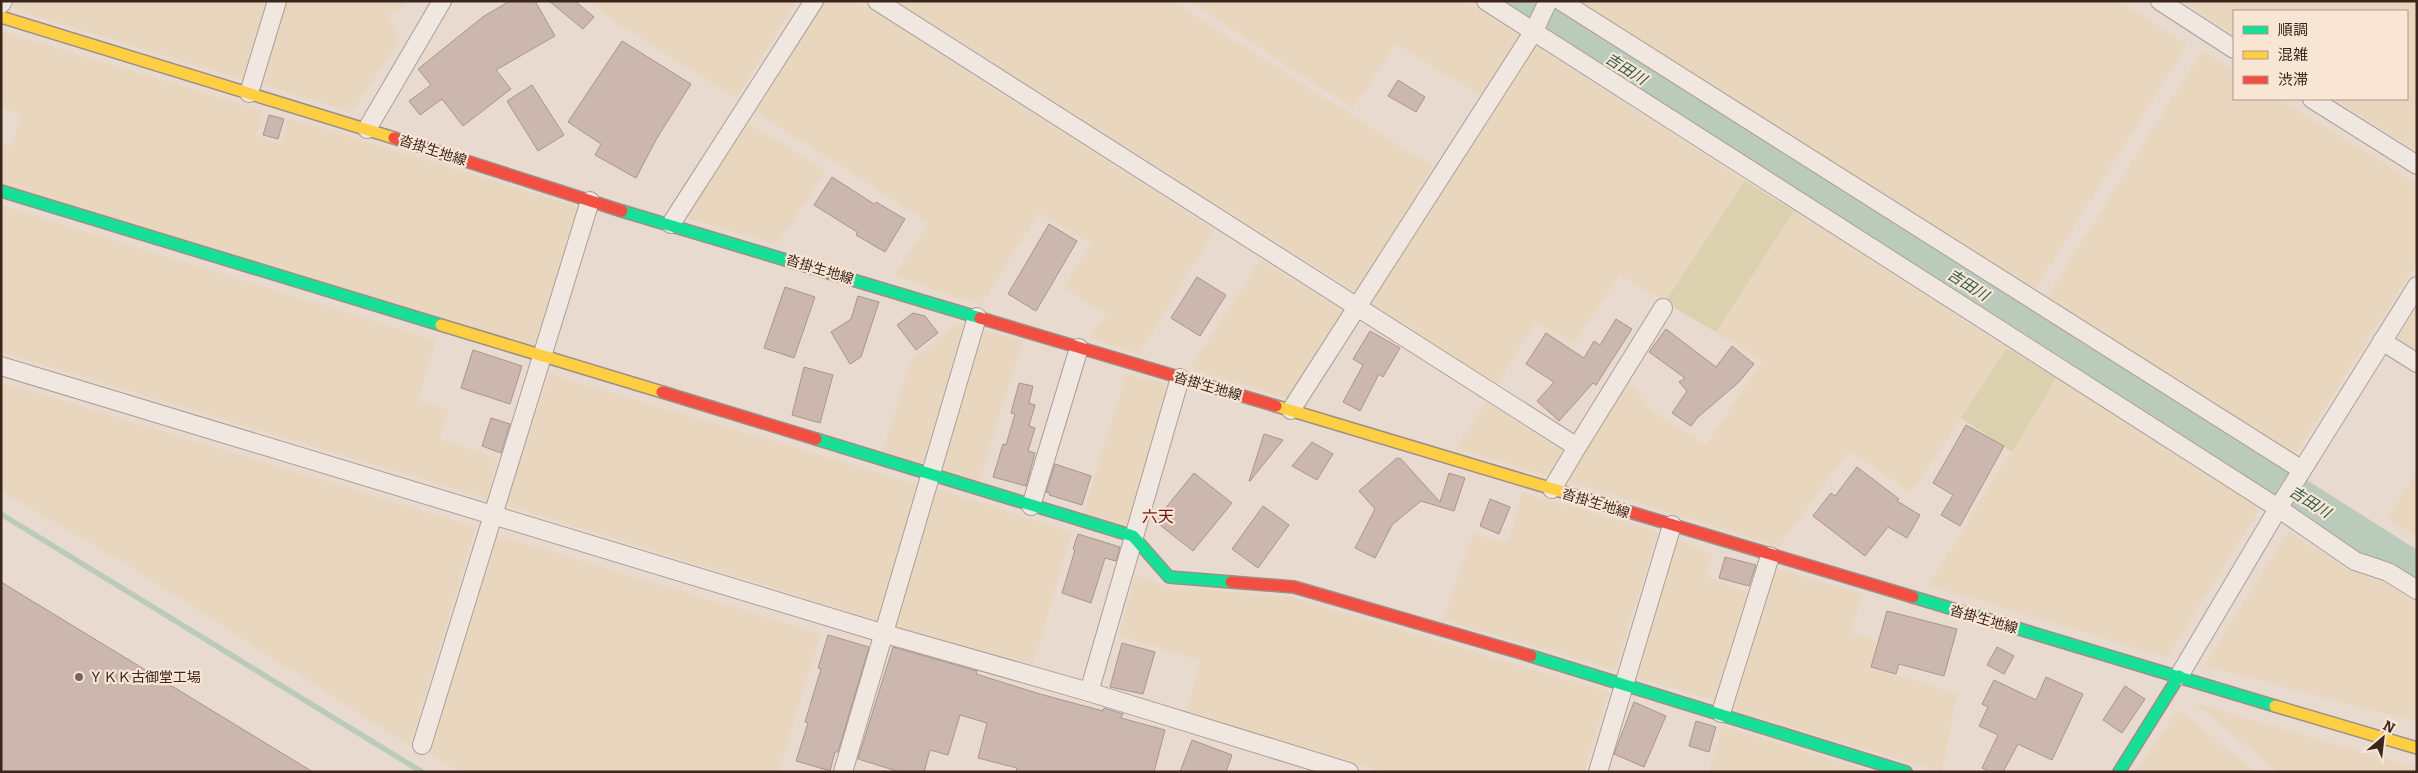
<svg xmlns="http://www.w3.org/2000/svg" width="2418" height="773" font-family="Bitter,'Noto Sans JP',serif">
  <style>
    .farmland { fill: #e8d6be }
    .green { fill: #dbd1af }
    .lines { fill: none; stroke-linecap: round; stroke-linejoin: round }
    .stream { stroke: #bacbbc; stroke-width: 5.5 }
    .river { stroke: #bacbbc; stroke-width: 34 }
    .building { fill: #ccb7ae; stroke: #a8958d }
    .street-casing { stroke: #ad9f97; stroke-width: 20 }
    .fast-casing { stroke: #9d8f86; stroke-width: 14 }
    .slow-casing { stroke: #9d8f86; stroke-width: 14 }
    .jam-casing { stroke: #9d8f86; stroke-width: 14 }
    .street { stroke: #efe7e0; stroke-width: 18 }
    .fast { stroke: #16e098; stroke-width: 11 }
    .slow { stroke: #ffcf43; stroke-width: 11 }
    .jam { stroke: #f24e42; stroke-width: 11 }
    .poi-dot { fill: #78645b; stroke: #f8e5d4; stroke-width: 2 }
    .labels { text-anchor: middle; stroke-width: 4.5; stroke-linejoin: round; paint-order: stroke }
    .street-label { font-size: 14px; fill: #3c251d; stroke: #f8e5d4 }
    .poi-label { font-size: 14px; fill: #3c251d; stroke: #f8e5d4; text-anchor: start }
    .water-label { font-size: 15px; font-style: italic; fill: #2c5d4e; stroke: #f8e5d4 }
    .quarter-label { font-size: 16px; fill: #6d191b; stroke: #f8e5d4 }
  </style>
  <rect width="100%" height="100%" fill="#e8dace"/>
  <g class="farmland">
    <path d="M16,1H267L243,80L18,11L13,6Z"/>
    <path d="M284,1H403L405,6L388,15L399,42L351,112L260,84Z"/>
    <path d="M589,1H797L736,98L619,25Z"/>
    <path d="M825,1H857L1215,230L1139,354L1090,338L1107,314L1064,288L1091,243L1038,213L981,305L894,276L929,223L755,111Z"/>
    <path d="M896,1H1172L1433,167L1357,293Z"/>
    <path d="M1188,1H1465L1519,35L1482,96L1396,44L1353,108Z"/>
    <path d="M1577,1H2119L2187,45L2033,292Z"/>
    <path d="M2182,1H2417V152L2334,99H2407V11H2234V35Z"/>
    <path d="M1,31L264,111L256,136L281,143L288,118L579,207L536,348L1,184V143L11,146L21,115L1,106Z"/>
    <path d="M1535,45L1745,181L1665,302L1620,275L1574,344L1535,322L1495,388L1369,307Z"/>
    <path d="M2202,51L2234,70V99H2280L2417,184V263L2294,456L2046,299Z"/>
    <path d="M748,123L826,171L777,244L686,218Z"/>
    <path d="M1,205L436,340L418,400L449,410L439,439L498,458L487,499L1,352Z"/>
    <path d="M1794,211L2007,348L1911,493L1849,450L1779,547L1565,480L1627,380L1652,410L1706,445L1762,361L1716,332Z"/>
    <path d="M1260,260L1344,310L1289,399L1190,368Z"/>
    <path d="M2417,307V359L2393,345Z"/>
    <path d="M958,323L969,324L927,465L883,451L911,360Z"/>
    <path d="M980,329L1023,341L978,484L936,471Z"/>
    <path d="M549,374L920,485L880,621L506,505Z"/>
    <path d="M1126,374L1163,383L1167,397L1128,528L1083,516Z"/>
    <path d="M2056,378L2260,508L2167,658L1929,585Z"/>
    <path d="M1,382L476,527L410,746L131,567L1,491Z"/>
    <path d="M1487,400L1567,449L1551,477L1456,448Z"/>
    <path d="M2417,470V537L2388,519Z"/>
    <path d="M932,487L1072,532L1033,664L890,625Z"/>
    <path d="M1522,492L1658,532L1615,670L1443,620L1473,534L1508,543Z"/>
    <path d="M2289,531L2346,568L2385,583L2417,603V722L2204,666Z"/>
    <path d="M497,535L821,634L778,772H460L428,752Z"/>
    <path d="M1677,539L1713,554L1706,576L1749,593L1715,701L1634,677Z"/>
    <path d="M1774,568L1862,594L1851,632L1877,640L1872,667L1957,694L1942,772L1729,709Z"/>
    <path d="M1136,575L1168,586L1290,597L1609,692L1584,772H1384L1186,712L1201,661L1119,635Z"/>
    <path d="M2194,703L2417,768V772H2278Z"/>
    <path d="M2178,710L2256,772H2135Z"/>
    <path d="M1722,726L1873,772H1709Z"/>
  </g>
  <g class="green">
    <path d="M1745,181L1794,211L1716,332L1665,302Z"/>
    <path d="M2007,348L2056,378L2012,452L1961,418Z"/>
  </g>
  <g class="lines">
    <path class="stream" d="M1,514L422,772"/>
    <path class="river" d="M1519,1L2417,570"/>
  </g>
  <g class="building">
    <path d="M510,1H535L555,36L496,70L511,89L463,126L442,99L420,115L409,101L431,85L418,69L484,16Z"/>
    <path d="M549,1H575L594,17L583,29Z"/>
    <path d="M622,41L691,84L657,138L636,178L595,155L601,144L568,122Z"/>
    <path d="M1398,80L1425,97L1416,112L1388,96Z"/>
    <path d="M532,85L564,135L538,151L507,101Z"/>
    <path d="M269,115L284,119L278,139L263,135Z"/>
    <path d="M832,177L874,204L876,202L905,219L885,252L856,235L857,232L814,205Z"/>
    <path d="M1049,224L1077,241L1036,311L1008,294Z"/>
    <path d="M1197,277L1226,295L1200,336L1171,318Z"/>
    <path d="M785,287L815,297L794,358L764,348Z"/>
    <path d="M858,296L879,302L861,357L850,364L831,332L851,319Z"/>
    <path d="M913,313L925,316L938,333L916,350L897,325Z"/>
    <path d="M1616,319L1632,329L1596,385L1593,383L1559,421L1537,401L1554,382L1526,364L1546,333L1584,358L1594,341L1600,345Z"/>
    <path d="M1666,329L1716,367L1732,346L1754,364L1739,382L1697,418L1691,426L1672,413L1687,391L1679,382L1685,378L1649,352Z"/>
    <path d="M1370,331L1400,348L1383,377L1379,374L1360,411L1343,402L1363,365L1353,359Z"/>
    <path d="M473,350L522,366L510,404L461,388Z"/>
    <path d="M804,367L833,375L820,423L792,415Z"/>
    <path d="M1019,383L1033,386L1029,403L1035,405L1029,426L1035,428L1028,451L1035,453L1026,486L993,477L1003,444L1006,445L1015,414L1011,413Z"/>
    <path d="M491,418L510,424L501,453L482,446Z"/>
    <path d="M1966,425L2004,446L1960,526L1941,515L1953,495L1933,483Z"/>
    <path d="M1264,434L1283,440L1250,481H1249Z"/>
    <path d="M1312,442L1333,454L1317,480L1292,466Z"/>
    <path d="M1397,458L1401,459L1440,502L1449,473L1465,478L1454,511L1421,501L1392,525L1375,558L1355,548L1375,509L1359,491Z"/>
    <path d="M1055,464L1091,476L1082,505L1049,495L1050,493L1046,492Z"/>
    <path d="M1857,467L1899,499L1897,501L1920,515L1907,538L1888,527L1865,556L1813,516L1831,493L1835,496Z"/>
    <path d="M1194,473L1232,503L1193,551L1155,521Z"/>
    <path d="M1490,499L1510,507L1499,534L1480,526Z"/>
    <path d="M1263,506L1289,525L1258,568L1232,549Z"/>
    <path d="M1078,534L1120,547L1116,561L1105,558L1091,603L1062,593L1075,550L1073,549Z"/>
    <path d="M1725,557L1756,565L1749,586L1719,578Z"/>
    <path d="M1,582L313,772H1Z"/>
    <path d="M1887,611L1957,629L1944,676L1899,664L1896,674L1871,667Z"/>
    <path d="M828,635L869,647L838,752H835L830,771L796,761L808,723L805,722L821,669L818,668Z"/>
    <path d="M1122,643L1155,652L1143,694L1110,687Z"/>
    <path d="M893,647L977,671L976,674L1040,694L1103,711L1104,708L1123,714L1121,718L1165,730L1154,772H1016L1017,768L978,758L987,723L960,715L948,755L930,750L924,772H900L858,759Z"/>
    <path d="M1997,647L2014,656L2004,674L1987,665Z"/>
    <path d="M2046,677L2083,694L2052,760L2018,744L2003,772H1990L1982,768L1998,735L1979,726L1988,707L1982,704L1994,680L2036,700Z"/>
    <path d="M2125,686L2145,699L2122,733L2103,720Z"/>
    <path d="M1634,702L1666,716L1644,767L1614,754Z"/>
    <path d="M1696,721L1716,727L1709,752L1689,746Z"/>
    <path d="M1192,740L1232,755L1226,772H1180Z"/>
  </g>
  <g class="lines">
    <g class="street-casing">
      <g id="street">
        <path d="M877,1L1577,447L1552,489"/>
        <path d="M1486,1L2278,508L2355,561L2388,572L2417,590"/>
        <path d="M1561,1L2302,470"/>
        <path d="M2160,1L2234,49"/>
        <path d="M1,4L3,1"/>
        <path d="M249,93L277,1"/>
        <path d="M2312,99L2417,165"/>
        <path d="M367,129L442,1"/>
        <path d="M671,224L814,1"/>
        <path d="M2382,341L2417,363"/>
        <path d="M1,366L882,633L1089,692L1349,772"/>
        <path d="M1291,410L1534,31L1548,1"/>
        <path d="M1577,447L1663,308"/>
        <path d="M1031,506L1079,348"/>
        <path d="M2179,676L2279,507L2417,286"/>
        <path d="M1089,692L1180,378"/>
        <path d="M1721,713L1770,556"/>
        <path d="M422,745L590,201"/>
        <path d="M843,772L977,317"/>
        <path d="M1598,772L1672,525"/>
      </g>
    </g>
    <g class="fast-casing">
      <g id="fast">
        <path d="M1,191L441,325"/>
        <path d="M622,211L980,318"/>
        <path d="M816,439L1133,536L1169,577L1231,582"/>
        <path d="M1913,597L2275,706"/>
        <path d="M1531,656L1906,772"/>
        <path d="M2119,772L2179,676"/>
      </g>
    </g>
    <g class="slow-casing">
      <g id="slow">
        <path d="M1,17L394,138"/>
        <path d="M441,325L662,392"/>
        <path d="M1276,406L1603,504"/>
        <path d="M2275,706L2417,748"/>
      </g>
    </g>
    <g class="jam-casing">
      <g id="jam">
        <path d="M394,138L622,211"/>
        <path d="M980,318L1276,406"/>
        <path d="M662,392L816,439"/>
        <path d="M1603,504L1913,597"/>
        <path d="M1231,582L1294,587L1531,656"/>
      </g>
    </g>
    <use href="#street" class="street"/>
    <use href="#fast" class="fast"/>
    <use href="#slow" class="slow"/>
    <use href="#jam" class="jam"/>
  </g>
  <circle class="poi-dot" cx="79" cy="677" r="5"/>
  <g class="labels">
    <g class="street-label">
      <text transform="translate(433 150) rotate(18)" y="5">沓掛生地線</text>
      <text transform="translate(820 269) rotate(17)" y="5">沓掛生地線</text>
      <text transform="translate(1208 386) rotate(16)" y="5">沓掛生地線</text>
      <text transform="translate(1596 503) rotate(17)" y="5">沓掛生地線</text>
      <text transform="translate(1984 619) rotate(16)" y="5">沓掛生地線</text>
    </g>
    <g class="poi-label">
      <text x="89" y="682">ＹＫＫ古御堂工場</text>
    </g>
    <g class="water-label">
      <text transform="translate(1626 69) rotate(32)" y="5">吉田川</text>
      <text transform="translate(1968 285) rotate(32)" y="5">吉田川</text>
      <text transform="translate(2310 502) rotate(32)" y="5">吉田川</text>
    </g>
    <g class="quarter-label">
      <text x="1158" y="522">六天</text>
    </g>
  </g>
  <rect width="2418" height="773" fill="none" stroke="#3c251d" stroke-width="5"/>
  <rect x="2233" y="10" width="175" height="90" fill="#f8e5d4" stroke="#ad988b"/>
  <rect x="2243" y="26" width="25" height="8" fill="#16e098" stroke="#ad988b"/>
  <text x="2278" y="35" font-size="15" fill="#3c251d">順調</text>
  <rect x="2243" y="51" width="25" height="8" fill="#ffcf43" stroke="#ad988b"/>
  <text x="2278" y="60" font-size="15" fill="#3c251d">混雑</text>
  <rect x="2243" y="76" width="25" height="8" fill="#f24e42" stroke="#ad988b"/>
  <text x="2278" y="85" font-size="15" fill="#3c251d">渋滞</text>
  <g transform="translate(2383 738) rotate(28)" stroke="#f8e5d4" stroke-width="4" paint-order="stroke">
  <path d="M0-4L9 19L0 12L-9 19Z" fill="#3c251d"/>
  <text y="-8" font-size="14" font-weight="bold" text-anchor="middle" fill="#3c251d">N</text>
  </g>
</svg>
